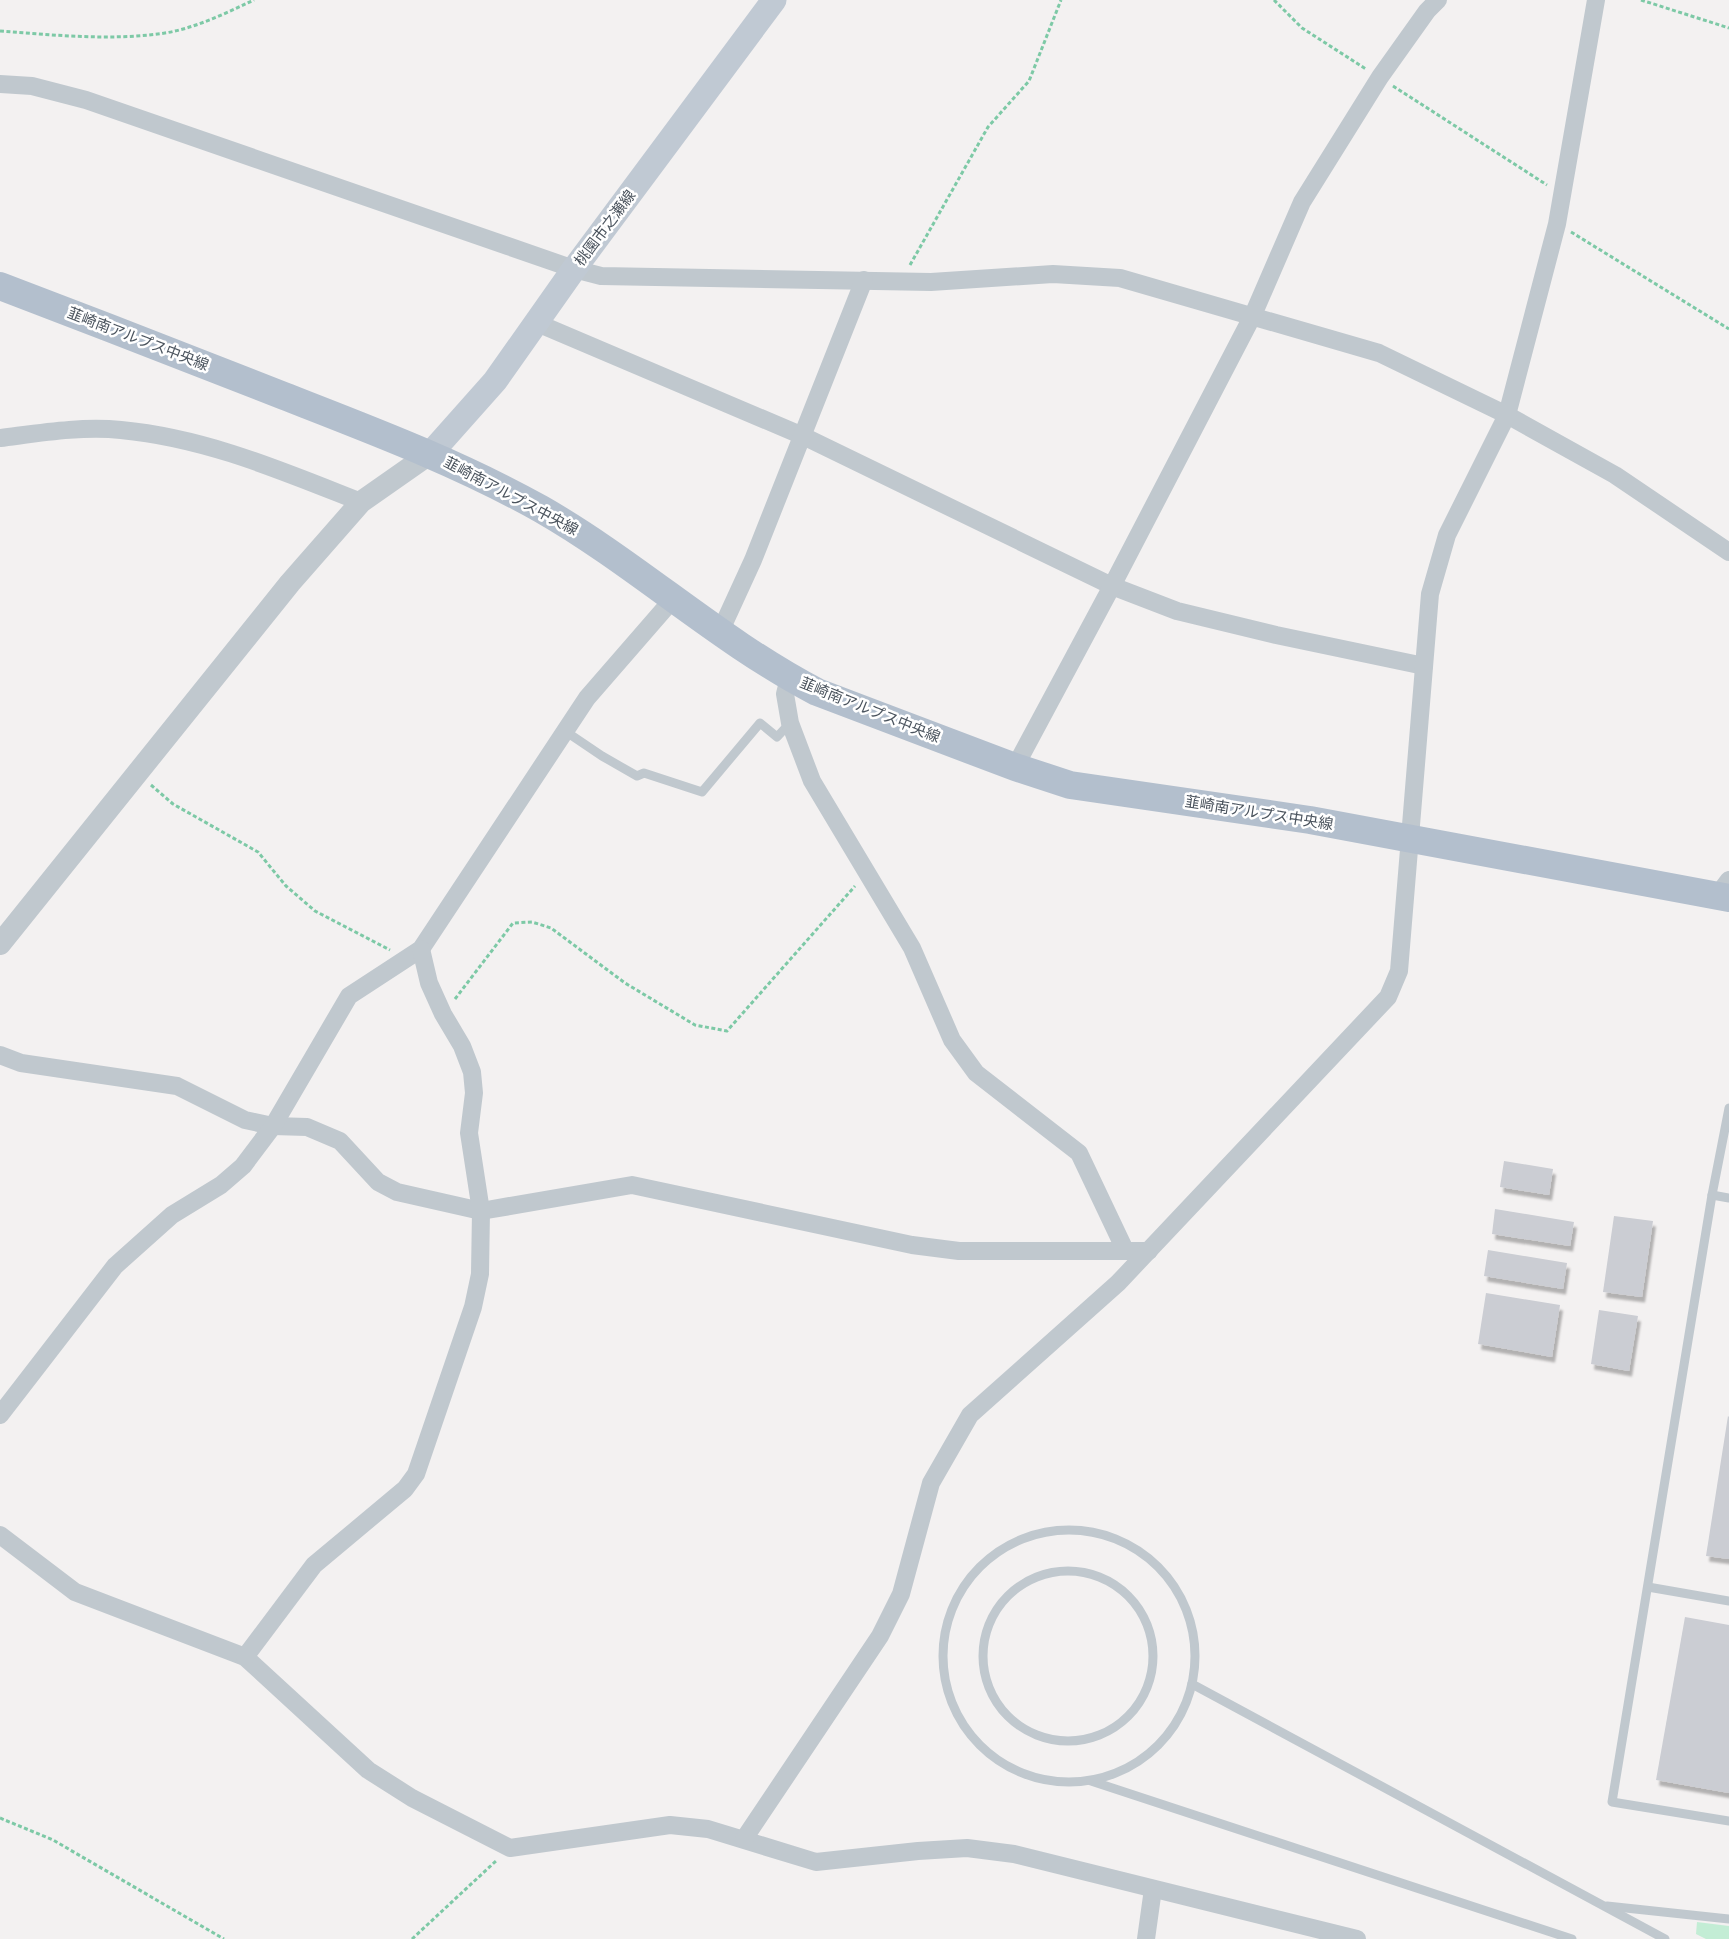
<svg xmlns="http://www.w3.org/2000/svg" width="1729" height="1939" font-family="'Golos Text','Noto Sans JP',sans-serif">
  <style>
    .green { fill: #c3edd5 }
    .building { fill: #cbcdd3; filter: url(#shadow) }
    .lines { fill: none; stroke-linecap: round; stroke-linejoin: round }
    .path { stroke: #7dc9a6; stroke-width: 3; stroke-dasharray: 4 2.5; stroke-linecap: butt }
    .service { stroke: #c0c8ce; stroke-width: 9 }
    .minor { stroke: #c0c8ce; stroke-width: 18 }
    .tertiary { stroke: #c0c8ce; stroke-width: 22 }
    .secondary { stroke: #c0c9d3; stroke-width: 25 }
    .primary { stroke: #b3bfcd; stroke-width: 28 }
    .labels { text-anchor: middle; stroke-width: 5; stroke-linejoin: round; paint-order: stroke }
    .street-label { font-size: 15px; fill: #4a535d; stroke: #fff }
  </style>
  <defs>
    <filter id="shadow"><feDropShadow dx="3" dy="5.5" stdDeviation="1" flood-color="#0004"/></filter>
  </defs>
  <rect width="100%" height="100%" fill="#f3f1f1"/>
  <path class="green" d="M1697,1922L1729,1926V1939H1706L1696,1934Z"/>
  <g class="building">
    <path d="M1504,1161L1553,1169L1549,1195L1500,1187Z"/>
    <path d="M1495,1209L1574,1222L1570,1246L1492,1234Z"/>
    <path d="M1614,1216L1653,1221L1642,1297L1603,1292Z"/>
    <path d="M1488,1250L1567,1263L1563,1289L1484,1276Z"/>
    <path d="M1486,1293L1560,1305L1552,1357L1478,1344Z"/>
    <path d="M1599,1310L1638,1316L1629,1371L1591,1364Z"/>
    <path d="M1728,1416L1729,1417V1559L1706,1556Z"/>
    <path d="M1685,1617L1729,1625V1793L1656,1780Z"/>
  </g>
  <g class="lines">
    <g class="path">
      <path d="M1274,0L1302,28L1366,69"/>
      <path d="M1641,0L1729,28"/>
      <path d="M0,31C54,35 111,41 165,33C196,28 226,13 254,0"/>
      <path d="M1393,86L1547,185"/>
      <path d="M1571,232L1729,329"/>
      <path d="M910,265L988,127L1029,81L1061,0"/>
      <path d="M151,785L173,804L258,852L286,886L315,911L390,950"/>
      <path d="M455,999L513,923L532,922L551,928L625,983L695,1025L727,1031L855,886"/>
      <path d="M0,1818L53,1840L224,1939"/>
      <path d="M412,1939L497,1860"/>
    </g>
    <g class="service">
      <path d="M565,731L602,756L637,776L644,773L702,792L760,723L777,737L790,723"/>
      <path d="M1729,1108L1712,1195L1612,1802L1729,1821"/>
      <path d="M1712,1195L1729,1198"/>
      <circle cx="1069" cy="1656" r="126"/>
      <circle cx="1068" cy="1656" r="85"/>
      <path d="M1648,1587L1729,1601"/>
      <path d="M1192,1684L1665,1939"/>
      <path d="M1091,1781L1572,1939"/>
      <path d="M1607,1906L1729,1919"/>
    </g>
    <g class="minor">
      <path d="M0,84L32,86L86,100L574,269L601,276L931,282L1053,274L1120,278L1379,353L1507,415L1615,475L1729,552"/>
      <path d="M537,323L803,436L1112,586L1177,611L1276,635L1424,666"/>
      <path d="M0,438C40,433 81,426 121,430C206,438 282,471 361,502"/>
      <path d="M720,632L753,560L864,280"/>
      <path d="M789,678L785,694L790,723L812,781L912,948L952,1040L976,1073L1079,1153L1125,1250"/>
      <path d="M1015,767L1112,586L1253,315L1302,202L1380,77L1427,11L1438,0"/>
      <path d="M1717,896L1729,880"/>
      <path d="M0,1055L21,1063L177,1086L245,1120L273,1126L307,1127L340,1141L378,1182L397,1192L481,1211L632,1185L912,1245L959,1251H1149"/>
      <path d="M0,1415L115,1266L172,1215L221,1185L243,1166L273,1126L349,996L421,949L587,698L673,599"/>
      <path d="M0,1535L75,1592L245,1657L368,1770L412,1798L510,1848L670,1825L708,1829L816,1862L918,1851L967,1848L1014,1854L1357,1939"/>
      <path d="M245,1657L314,1565L405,1489L416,1474L473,1307L480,1274L481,1211L469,1133L474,1093L472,1072L462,1046L443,1014L429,983L421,949"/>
      <path d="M744,1839L880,1636L901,1594L931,1483L970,1415L1118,1283L1388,997L1399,971L1430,594L1447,535L1507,415L1557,224L1596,0"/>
      <path d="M1146,1939L1153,1889"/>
    </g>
    <path class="tertiary" d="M0,944L290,583L361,502L431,453"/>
    <path class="secondary" d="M431,453L495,381L574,269L774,0"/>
    <path class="primary" d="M0,286C95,322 189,359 284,396C371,430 459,463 541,509C637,564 719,641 817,692L1015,767L1070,785L1310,820L1729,898"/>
  </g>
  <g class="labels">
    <g class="street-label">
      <text transform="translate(605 228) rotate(-53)" y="5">桃園市之瀬線</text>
      <text transform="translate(138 339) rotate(21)" y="5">韮崎南アルプス中央線</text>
      <text transform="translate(511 496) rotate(28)" y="5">韮崎南アルプス中央線</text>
      <text transform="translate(870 710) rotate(22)" y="5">韮崎南アルプス中央線</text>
      <text transform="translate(1259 813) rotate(9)" y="5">韮崎南アルプス中央線</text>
    </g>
  </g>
</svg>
